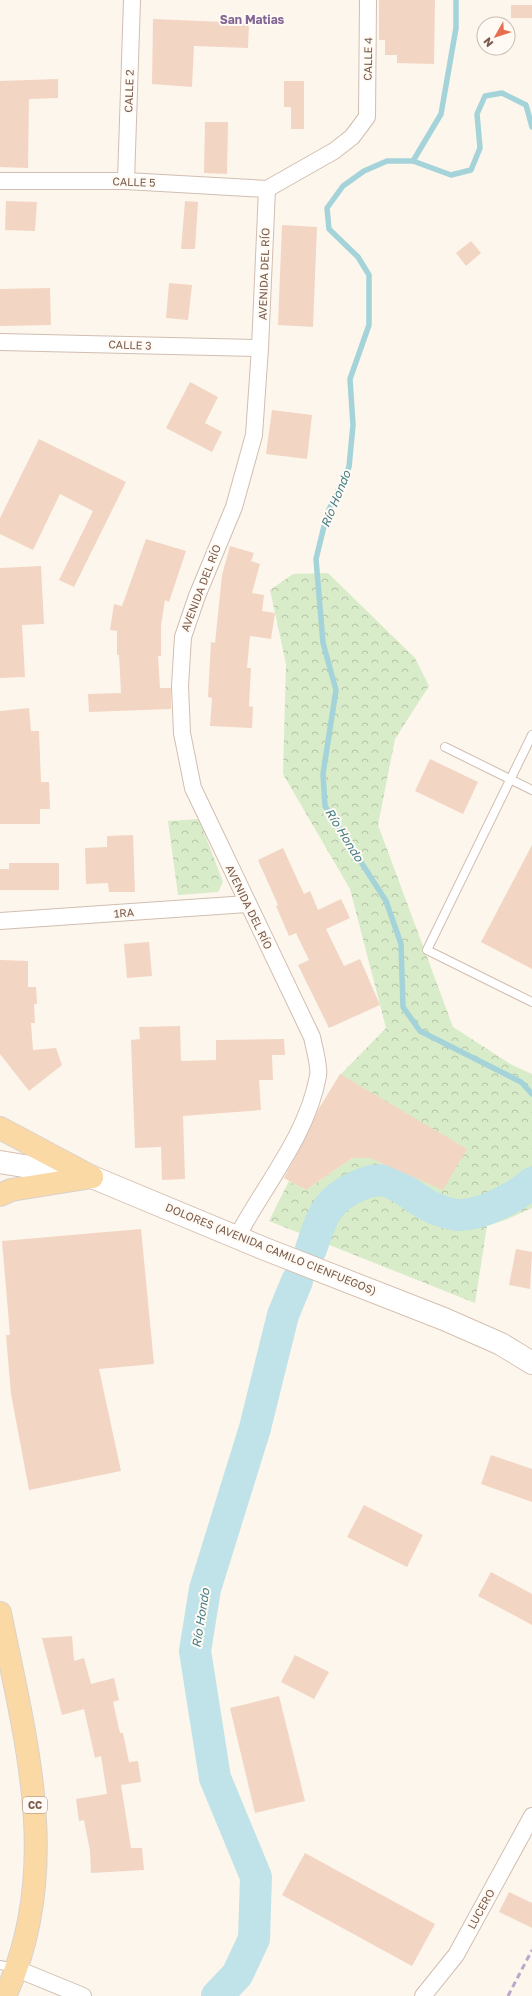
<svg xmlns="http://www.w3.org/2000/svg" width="532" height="1996" font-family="'Golos Text',sans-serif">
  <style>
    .forest { fill: url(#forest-crowns) }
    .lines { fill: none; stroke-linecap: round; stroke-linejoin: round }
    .stream { stroke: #a5d3da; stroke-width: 5.5 }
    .river { stroke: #bfe3e8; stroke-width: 32 }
    .building { fill: #f3d5c3 }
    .lane-casing { stroke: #d1beb0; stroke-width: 10 }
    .street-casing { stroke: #d1beb0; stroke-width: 18 }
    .secondary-casing { stroke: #d6c0b0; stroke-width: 24 }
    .primary-casing { stroke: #dad1cd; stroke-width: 24 }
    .lane { stroke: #fff; stroke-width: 8 }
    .street { stroke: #fff; stroke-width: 16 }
    .secondary { stroke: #fff; stroke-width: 22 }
    .primary { stroke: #fbd9a5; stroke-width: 22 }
    .rail { stroke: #b9a8c9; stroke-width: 3; stroke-dasharray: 6 4; stroke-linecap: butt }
    .labels { text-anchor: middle; stroke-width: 4; stroke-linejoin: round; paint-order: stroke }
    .shield { fill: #fffaf3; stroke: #a28b7f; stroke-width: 1 }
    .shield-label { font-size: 10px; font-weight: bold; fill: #7a5c4d }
    .street-label { font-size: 11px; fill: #7a5c4d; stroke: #fffaf3 }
    .neighbourhood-label { font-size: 12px; font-weight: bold; fill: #846695; stroke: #fffaf3 }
    .water-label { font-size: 12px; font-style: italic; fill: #437c86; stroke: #fffaf3 }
  </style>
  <defs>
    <pattern id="forest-crowns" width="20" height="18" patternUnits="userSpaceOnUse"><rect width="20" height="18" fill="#d8ecc9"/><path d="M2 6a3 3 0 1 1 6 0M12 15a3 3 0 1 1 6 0" fill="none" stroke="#b4c2a5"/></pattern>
  </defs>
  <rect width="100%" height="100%" fill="#fdf6ec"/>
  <g class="forest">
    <path d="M328,573L415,658L429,686L395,739L378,825L453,1027L512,1065L532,1074V1208L508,1219L487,1226L475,1303L269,1221L289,1181L306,1190L352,1158H370L443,1189L467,1149L338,1077L386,1028L350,889L283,774L286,664L270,590L293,574Z"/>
    <path d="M199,819L223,882L218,892L178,895L168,821Z"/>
  </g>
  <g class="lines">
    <g class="stream">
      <path d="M532,127L526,105L502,93L485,96L477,114L480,148L471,170L451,175L413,161H387L364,171L343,186L327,208L329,229L358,257L369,275V325L350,379L353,425L349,467L327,514L316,559L323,643L336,690L323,774L325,806L386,901L401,944L403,1007L420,1031L521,1082L532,1094"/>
      <path d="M413,161L441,114L456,28V0"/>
    </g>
    <g class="river">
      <path d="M311,1249C316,1235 320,1219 329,1207C341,1192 371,1175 390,1182C404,1188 416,1199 429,1206C437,1210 450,1214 458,1215C481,1216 516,1197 532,1183"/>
      <path d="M217,1996L237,1975L254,1939L256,1877L215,1778L195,1651L205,1589L255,1428L283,1315L297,1281"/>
    </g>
  </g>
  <g class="building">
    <path d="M379,0H435L434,64L397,63V55H385V40H379Z"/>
    <rect x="511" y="5" width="21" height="13"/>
    <path d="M153,19L249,23L248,48L194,46L192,87L152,84Z"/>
    <path d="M58,79V98L29,99L28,168L0,167V81Z"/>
    <path d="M284,81H304V129H291V107H284Z"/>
    <path d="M205,122H228L227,174L204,173Z"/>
    <path d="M6,201L37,202L35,231L5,230Z"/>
    <path d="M185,201L198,202L195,249H181Z"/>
    <path d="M282,225L317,227L313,327L278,325Z"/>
    <path d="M471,241L481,253L466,266L456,253Z"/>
    <path d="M169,283L192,285L188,320L166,318Z"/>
    <path d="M50,288L51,325L0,326V289Z"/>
    <path d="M190,382L218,397L205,423L222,432L212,452L166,428Z"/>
    <path d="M272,410L312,415L307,459L266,454Z"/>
    <path d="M39,439L126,482L74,587L59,580L93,511L60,494L33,550L0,534V518Z"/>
    <path d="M146,539L186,551L169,602L165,600L161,625V656H158L160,688H171V709L89,712L88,694L121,693L119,655H117V631L110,630L114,604L122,606Z"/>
    <path d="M230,546L254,553L251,561L260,564L252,593L264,595L262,611L275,613L271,639L250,636L247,668H251L249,706L253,707L252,728L210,726L212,698L208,697L211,642L215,643L222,575Z"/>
    <path d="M41,566L44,624L22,625L25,677L0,678V568Z"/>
    <path d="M29,708L31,731H39L41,782H49L50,809H40V824H0V711Z"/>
    <path d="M430,759L478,782L463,814L415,791Z"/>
    <path d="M133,835L135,892H109L108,883L86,884L85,848L107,847V836Z"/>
    <path d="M532,845V969L481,942Z"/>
    <path d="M283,848L304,894L310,891L318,910L341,899L350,918L326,929L344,966L360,959L380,1005L329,1028L298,965L309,960L296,933L289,936L276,906L278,905L258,860Z"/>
    <path d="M9,863H59V890H0V869H9Z"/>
    <path d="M149,942L152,976L127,978L124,944Z"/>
    <path d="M0,960L28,961V987H36L37,1004H34L35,1023H31L33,1050L56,1048L62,1065L29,1091L0,1054Z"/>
    <path d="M180,1026L181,1061L216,1060V1040L284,1039L285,1055H272L273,1080H259L261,1110L183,1116L185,1179L162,1180L161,1147L135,1148L131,1040L140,1039L139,1027Z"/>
    <path d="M340,1074L467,1149L443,1190L370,1158H352L306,1190L284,1178L303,1143L318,1110Z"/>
    <path d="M141,1229L154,1364L99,1369L121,1471L29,1490L11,1394L6,1335H10L2,1241Z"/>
    <path d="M516,1249L532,1252L530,1289L509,1285Z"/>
    <path d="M491,1455L532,1469V1502L481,1484Z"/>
    <path d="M364,1505L423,1535L407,1567L347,1537Z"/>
    <path d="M491,1572L532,1594V1625L478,1596Z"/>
    <path d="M72,1636L74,1661L84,1658L91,1684L114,1678L119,1700L113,1702L120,1733H123L129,1762L138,1761L141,1782L121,1785L131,1848H142L144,1870L91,1873L90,1851L84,1820L79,1821L76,1799L107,1794L101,1756L95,1758L84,1709L62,1715L42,1638Z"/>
    <path d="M295,1655L329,1672L314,1699L281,1682Z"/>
    <path d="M279,1696L305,1801L255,1813L230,1708Z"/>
    <path d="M305,1853L435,1924L412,1966L282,1895Z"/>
    <path d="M509,1892L532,1903V1928L499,1912Z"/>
  </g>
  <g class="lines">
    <g class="lane-casing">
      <g id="lane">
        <path d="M532,735L427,950L532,1002"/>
        <path d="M445,747L532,790"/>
        <path d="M0,1965L15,1968"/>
      </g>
    </g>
    <g class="street-casing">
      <g id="street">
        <path d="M0,181H126L267,189"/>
        <path d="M126,181L132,0"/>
        <path d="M267,189L334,151L352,137L367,117L368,0"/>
        <path d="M0,342L260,348"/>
        <path d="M0,921L247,904"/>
        <path d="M237,1237C265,1184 307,1136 318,1076C320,1067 314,1047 312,1037L193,788L182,733L180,686L183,637L197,596L234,507L254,435L260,348L267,189"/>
        <path d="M17,1969L83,1996"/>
        <path d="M423,1996L456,1955L532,1816"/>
      </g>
    </g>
    <g class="secondary-casing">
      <path id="secondary" d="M0,1162L92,1177L265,1249L444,1319L501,1344L532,1363"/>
    </g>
    <g class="primary-casing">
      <g id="primary">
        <path d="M0,1128L92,1177"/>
        <path d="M0,1195L11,1190L92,1177"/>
        <path d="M0,1613C26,1741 63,1871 5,1996"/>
      </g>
    </g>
    <use href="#lane" class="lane"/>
    <use href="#street" class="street"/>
    <use href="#secondary" class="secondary"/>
    <use href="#primary" class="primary"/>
    <path class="rail" d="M508,1996L532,1950"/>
  </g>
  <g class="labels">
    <rect class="shield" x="23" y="1797" width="24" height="16" rx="3"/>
    <g class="shield-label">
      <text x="35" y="1809">CC</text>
    </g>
    <g class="street-label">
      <text transform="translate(368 59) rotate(-89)" y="4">CALLE 4</text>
      <text transform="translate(129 91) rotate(-88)" y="4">CALLE 2</text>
      <text transform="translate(134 182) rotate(2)" y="4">CALLE 5</text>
      <text transform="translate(264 274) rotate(-88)" y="4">AVENIDA DEL RÍO</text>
      <text transform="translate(130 345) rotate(2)" y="4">CALLE 3</text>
      <text transform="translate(201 588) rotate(-69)" y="4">AVENIDA DEL RÍO</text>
      <text transform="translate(249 907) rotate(64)" y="4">AVENIDA DEL RÍO</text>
      <text transform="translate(124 913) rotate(-4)" y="4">1RA</text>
      <text transform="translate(271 1249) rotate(22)" y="4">DOLORES (AVENIDA CAMILO CIENFUEGOS)</text>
      <text transform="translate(481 1909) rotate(-61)" y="4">LUCERO</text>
    </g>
    <g class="neighbourhood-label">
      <text x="252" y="24">San Matias</text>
    </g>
    <g class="water-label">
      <text transform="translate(336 499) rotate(-68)" y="4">Río Hondo</text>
      <text transform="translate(344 835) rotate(58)" y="4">Río Hondo</text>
      <text transform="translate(201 1618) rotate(-81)" y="4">Río Hondo</text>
    </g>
  </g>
  <g transform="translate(496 36) rotate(231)"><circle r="19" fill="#fffaf3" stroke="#cabbb1"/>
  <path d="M0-3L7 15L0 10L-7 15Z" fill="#e76f51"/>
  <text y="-6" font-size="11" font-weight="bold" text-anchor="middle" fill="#7a5c4d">N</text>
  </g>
</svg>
